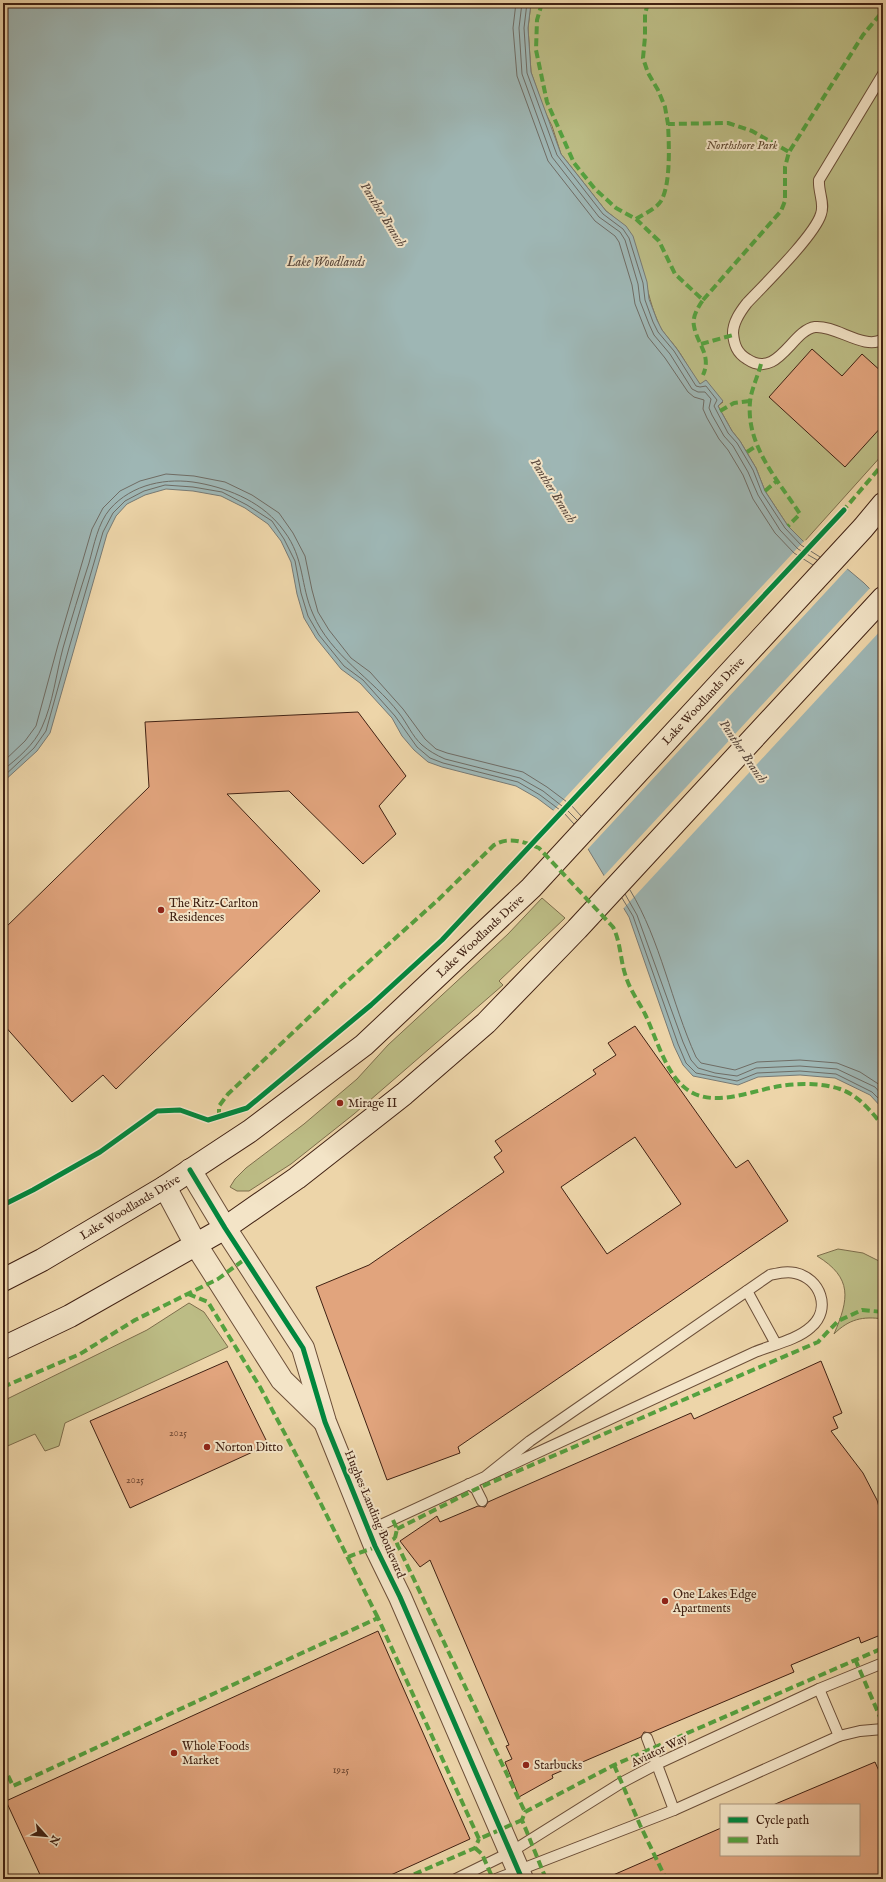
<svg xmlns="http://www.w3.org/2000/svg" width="886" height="1882" font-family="'IM FELL English',serif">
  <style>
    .green { fill: #bcbc85; stroke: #7e6e4c }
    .water { fill: #9eb6b4; stroke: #787a74 }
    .pier { fill: #edd5a9 }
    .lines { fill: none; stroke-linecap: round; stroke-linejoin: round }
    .shore { stroke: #6f6c64; stroke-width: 1 }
    .building { fill: #e1a47d; stroke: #402113; fill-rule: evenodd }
    .service-casing { stroke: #6b4e38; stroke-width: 12 }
    .tertiary-casing { stroke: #6b4e38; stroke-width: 24 }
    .secondary-casing { stroke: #402113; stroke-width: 24 }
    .service { stroke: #f3e4c7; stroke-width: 10 }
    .tertiary { stroke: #f3e4c7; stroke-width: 22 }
    .secondary { stroke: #f3e4c7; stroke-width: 22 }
    .quiet { stroke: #54a23f; stroke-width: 4; stroke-dasharray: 8 4; stroke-linecap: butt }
    .cycleway-casing { stroke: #f3e4c7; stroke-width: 8 }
    .cycleway { stroke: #00873e; stroke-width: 5 }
    .poi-dot { fill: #8f2418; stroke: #f3e4c7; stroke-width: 1.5 }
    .labels { text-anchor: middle; stroke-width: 4; stroke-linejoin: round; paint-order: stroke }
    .number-label { font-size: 10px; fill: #68422e }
    .park-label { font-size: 12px; font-style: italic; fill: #5f4830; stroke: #f3e4c7 }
    .street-label { font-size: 12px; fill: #402113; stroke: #f3e4c7 }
    .poi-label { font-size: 12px; fill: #402113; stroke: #f3e4c7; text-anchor: start }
    .water-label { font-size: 13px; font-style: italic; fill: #58463b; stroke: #f3e4c7 }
  </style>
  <rect width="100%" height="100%" fill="#edd5a9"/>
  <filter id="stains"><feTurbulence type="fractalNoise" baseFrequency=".005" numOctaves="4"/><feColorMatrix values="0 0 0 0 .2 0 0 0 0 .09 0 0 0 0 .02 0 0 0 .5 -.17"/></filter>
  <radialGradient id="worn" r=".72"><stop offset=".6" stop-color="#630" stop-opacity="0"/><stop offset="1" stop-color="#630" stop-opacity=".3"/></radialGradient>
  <g class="green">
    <path d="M531,3H883V454L804,542L788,526L765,491L756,468L740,441L732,431L718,406L723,402C716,396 708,391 701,385C692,377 685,359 677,349C671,340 662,333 658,322C641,284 645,237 606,211L561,154L552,126L544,110L531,72L528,28Z"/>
    <path d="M542,898L565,918L499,981L503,985L354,1114L291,1164L249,1191H237L230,1187L235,1179L246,1168L304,1124L357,1079L388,1045L508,934Z"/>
    <path d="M838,1249L863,1253L883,1263V1319C863,1316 849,1319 834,1334C849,1299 853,1278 817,1256Z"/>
    <path d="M189,1303L204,1312L228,1347L65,1423L59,1446L45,1451L35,1434L3,1448V1401L147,1330Z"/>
  </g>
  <path class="water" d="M3,3H531L528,28L531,72L561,154L606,211L626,226L633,236L647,282L649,299L657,320L662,330L677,349L700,384L706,380L723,401L718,406L732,431L740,441L756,468L765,491L788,526L804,542L845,567L864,583L883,602V1109L870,1095L835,1078L800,1075L758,1077L738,1085L693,1076L683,1065L674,1046L629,917L579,834L561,816L537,798L516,786L442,767L428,762L414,750L402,736L392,718L360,683L341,669L316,638L304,618L297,594L291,562L281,541L268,524L245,508L221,496L193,491L166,489L145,495L127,504L116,516L107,534L50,733L37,751L3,782Z"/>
  <g class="pier">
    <path d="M805,540L849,567L586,851L577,836L552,812Z"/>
    <path d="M871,587L883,599V628L622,910L602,878Z"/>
  </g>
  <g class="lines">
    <g class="shore">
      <path d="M516,3L513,28L517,76L548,161L595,221L615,236L619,242L632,285L635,304L648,337L665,358L688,392L694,397L704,400L703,409L707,418L719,439L728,450L743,475L753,499L775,533L794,553L813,565"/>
      <path d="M522,3L519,28L522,74L552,157L599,217L620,232L625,240L638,284L640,301L649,324L654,335L670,354L692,389L698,392H705L711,399L709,408L712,415L724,436L733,446L748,472L758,495L780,530L798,549L817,560"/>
      <path d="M527,3L524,28L527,73L557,155L603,214L623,229L629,238L643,283L645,300L653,322L658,332L674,351L696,386L700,387L706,386L717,400L714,406L728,433L737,443L753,470L762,493L785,528L801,545L820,557"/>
      <path d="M3,762L25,741L36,726L58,645L92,529L103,508L120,491L140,481L166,474L194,476L225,482L252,495L279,513L293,533L305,556L312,590L318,612L329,630L351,658L370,672L403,709L425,739L436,749L447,753L523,772L547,787L571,805L581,816"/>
      <path d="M3,770C17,759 35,744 42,727C53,703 56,674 63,648C71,620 80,591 89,563C94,545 98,523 110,509C132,484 167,477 199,483C231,489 264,503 284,531C305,559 300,585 313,614C331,656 372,678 399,713C407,723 412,736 422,745C429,751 436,755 445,759L520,778L543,791L567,810L577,820"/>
      <path d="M3,777L34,748L46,731L69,648L103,532L113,513L125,501L144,491L165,485L193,487L222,492L247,505L272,521L284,539L295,561L301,593L308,616L319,635L344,666L363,680L395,716L417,747L430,758L443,763L518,782L540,795L564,813L574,824"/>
      <path d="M630,890C661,941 671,1002 696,1057L701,1063L735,1070L757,1062L800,1060L837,1063L860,1072L883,1087"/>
      <path d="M625,894L637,915L683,1042L691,1060L698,1068L715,1073L737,1076L756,1068L800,1066L837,1069L875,1087L883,1096"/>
      <path d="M622,898L633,916L678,1044L686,1063L696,1073L737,1081L757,1073L800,1071L836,1074L872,1092L883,1103"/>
    </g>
  </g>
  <g class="building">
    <path d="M812,349L842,376L862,354L883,373V425L845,467L769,397Z"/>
    <path d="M358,712L406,776L379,806L396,834L363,864L289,791L227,794L320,891L116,1089L103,1075L72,1102L3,1024V930L149,787L145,722Z"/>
    <path d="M635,1026L736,1168L748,1160L788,1221L458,1447L460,1453L387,1480L316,1287L369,1265L504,1172L494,1157L502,1151L495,1141L596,1074L593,1070L616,1055L608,1043ZM635,1137L681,1204L607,1254L561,1187Z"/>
    <path d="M227,1361L267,1442L257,1450L130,1508L90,1421Z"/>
    <path d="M821,1361L842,1413L833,1417L838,1428L831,1431L863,1473L877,1500L883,1521V1634L861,1643L859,1637L791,1665L794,1672L650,1733L644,1732L641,1737L552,1775L553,1778L519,1797L505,1762L512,1759L506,1746L509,1745L430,1560L420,1567L400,1541L437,1516L440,1522L478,1506L485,1507L488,1502L497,1498L691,1413L694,1419Z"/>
    <path d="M378,1631L470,1839L382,1879H42L6,1801Z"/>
    <path d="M875,1762L883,1780V1879H604L721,1828V1855H859V1805H773Z"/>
  </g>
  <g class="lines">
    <g class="service-casing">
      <g id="service">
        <path d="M883,74L819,180C818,192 825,203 821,214C815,235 764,285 747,303C740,312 733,322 733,333C734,345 737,353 747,359C778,380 792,330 815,327C836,325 865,351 883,339"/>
        <path d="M747,1291L776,1344"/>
        <path d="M469,1484L476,1489L482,1501"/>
        <path d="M370,1530L755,1352C772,1345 797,1340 811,1327C832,1309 820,1278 795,1273C786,1271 779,1273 770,1275L530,1441L485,1477"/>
        <path d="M819,1689L839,1736"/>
        <path d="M647,1738L674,1810"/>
        <path d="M456,1879L511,1852L621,1783L657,1764L819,1689L883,1663"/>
        <path d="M496,1879L674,1810L839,1736L860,1731L883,1729"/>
      </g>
    </g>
    <g class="tertiary-casing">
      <g id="tertiary">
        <path d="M190,1170L225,1228L303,1348L325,1422L375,1546L400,1597L522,1879"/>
        <path d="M165,1187L196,1245L282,1380L324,1421"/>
      </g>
    </g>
    <g class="secondary-casing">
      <g id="secondary">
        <path d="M3,1280L42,1260L165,1187L250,1131L364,1045L531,888L863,528L883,504"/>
        <path d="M3,1348L70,1316L225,1228L297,1178L404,1094L486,1023L577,929L883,598"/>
      </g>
    </g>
    <use href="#service" class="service"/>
    <use href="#tertiary" class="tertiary"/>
    <use href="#secondary" class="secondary"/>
    <g class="quiet">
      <path d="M542,3L537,20L536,50L547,102L574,163L595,189L616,208L636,219L659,241L675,274L703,300C698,307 692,317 694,326C697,344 712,355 703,375"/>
      <path d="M648,3L645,14V37L643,58L648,73L658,90L665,107L668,124"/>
      <path d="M636,219C644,214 656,209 661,201C671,184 669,144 668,124L728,123L752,131L789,152"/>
      <path d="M703,300L781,211L785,201V167L789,152L863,35L883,11"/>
      <path d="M701,344L733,335"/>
      <path d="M761,364C758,376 751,390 750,402C746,446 778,480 800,514L788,526"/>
      <path d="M720,411L734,403L750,401"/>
      <path d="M747,452L756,446"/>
      <path d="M765,491L778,480"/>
      <path d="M842,512L883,464"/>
      <path d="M219,1117V1106L228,1094L343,985L439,899L494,845C509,836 524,842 539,848L613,927C621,943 620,960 626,977C630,990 639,1002 645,1014C655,1035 662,1061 677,1080C704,1113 745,1092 780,1086C798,1083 822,1083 840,1089C858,1095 871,1111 883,1126"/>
      <path d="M188,1294L208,1302L260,1387L301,1464L378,1618"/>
      <path d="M3,1387L80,1354L135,1320L218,1279L245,1259"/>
      <path d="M393,1520L397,1529L395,1538L398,1546L525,1812"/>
      <path d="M397,1529L476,1489L818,1342L838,1321L862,1310L883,1312"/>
      <path d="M348,1557C362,1551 384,1546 395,1538"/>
      <path d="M855,1659L883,1724"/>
      <path d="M3,1765L13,1786L378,1618L479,1839L522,1820"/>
      <path d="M614,1765L640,1825L666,1879"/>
      <path d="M475,1848L482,1854L493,1879"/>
      <path d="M403,1879L475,1848L479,1839"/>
      <path d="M546,1879L522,1820L525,1812L614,1765L883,1648"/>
    </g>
    <g class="cycleway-casing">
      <g id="cycleway">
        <path d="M190,1170L225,1228L303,1348L325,1422L375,1546L400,1597L522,1879"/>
        <path d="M3,1205L33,1190L100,1152L157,1111L180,1110L208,1120L247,1108L371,1005L442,940L844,510"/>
      </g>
    </g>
    <use href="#cycleway" class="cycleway"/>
  </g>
  <g class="poi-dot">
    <circle cx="161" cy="910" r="4"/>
    <circle cx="340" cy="1103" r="4"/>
    <circle cx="207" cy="1447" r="4"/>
    <circle cx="665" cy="1601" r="4"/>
    <circle cx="174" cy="1753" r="4"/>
    <circle cx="526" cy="1765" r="4"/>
  </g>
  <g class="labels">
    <g class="number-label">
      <text x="178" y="1436">2025</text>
      <text x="135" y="1483">2025</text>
      <text x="341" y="1773">1925</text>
    </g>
    <g class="park-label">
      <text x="742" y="149">Northshore Park</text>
    </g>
    <g class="street-label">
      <text transform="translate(703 701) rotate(-47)" y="4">Lake Woodlands Drive</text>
      <text transform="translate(480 936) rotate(-43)" y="4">Lake Woodlands Drive</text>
      <text transform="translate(130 1207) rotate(-31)" y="4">Lake Woodlands Drive</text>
      <text transform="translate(375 1514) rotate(67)" y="4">Hughes Landing Boulevard</text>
      <text transform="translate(659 1750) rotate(-26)" y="4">Aviator Way</text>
    </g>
    <g class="poi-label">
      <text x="169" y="907">The Ritz-Carlton<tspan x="169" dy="14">Residences</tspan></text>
      <text x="348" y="1107">Mirage II</text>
      <text x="215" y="1451">Norton Ditto</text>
      <text x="673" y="1598">One Lakes Edge<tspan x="673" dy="14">Apartments</tspan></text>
      <text x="182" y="1750">Whole Foods<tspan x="182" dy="14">Market</tspan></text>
      <text x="534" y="1769">Starbucks</text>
    </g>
    <g class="water-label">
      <text transform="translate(384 214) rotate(58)" y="5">Panther Branch</text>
      <text x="326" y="266">Lake Woodlands</text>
      <text transform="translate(554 490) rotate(58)" y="5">Panther Branch</text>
      <text transform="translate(744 751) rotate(56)" y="5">Panther Branch</text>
    </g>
  </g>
  <rect width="886" height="1882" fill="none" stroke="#edd5a9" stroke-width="16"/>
  <rect x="4" y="4" width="878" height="1874" fill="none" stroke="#402113" stroke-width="2"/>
  <rect x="8" y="8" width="870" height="1866" fill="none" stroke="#402113"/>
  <rect x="720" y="1804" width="140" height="52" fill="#f3e4c7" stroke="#ab967f"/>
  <rect x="728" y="1817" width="20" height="6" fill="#00873e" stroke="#ab967f"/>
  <text x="756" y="1824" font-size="12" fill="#402113">Cycle path</text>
  <rect x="728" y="1837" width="20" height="6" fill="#54a23f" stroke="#ab967f"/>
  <text x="756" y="1844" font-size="12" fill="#402113">Path</text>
  <g transform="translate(46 1836) rotate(117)" stroke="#f3e4c7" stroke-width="3" paint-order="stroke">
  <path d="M0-3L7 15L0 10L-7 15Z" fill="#402113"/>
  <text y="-6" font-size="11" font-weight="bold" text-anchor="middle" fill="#402113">N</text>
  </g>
  <rect width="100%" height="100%" filter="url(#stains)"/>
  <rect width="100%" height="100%" fill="url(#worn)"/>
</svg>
